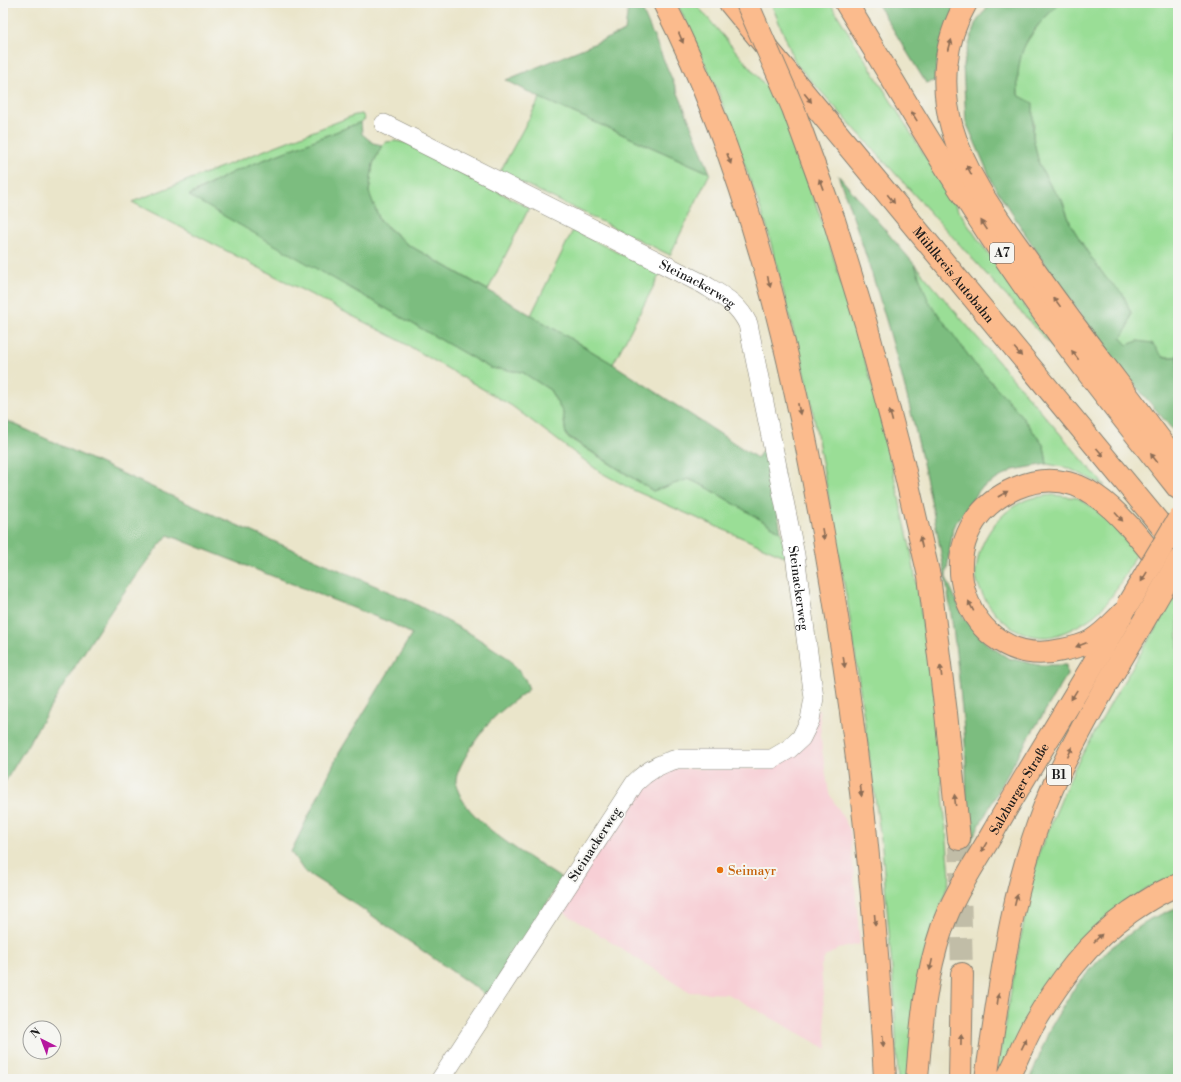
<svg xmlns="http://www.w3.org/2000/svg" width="1181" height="1082" font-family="'Libre Bodoni',serif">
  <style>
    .built { fill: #f7cfd5 }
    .green { fill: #9ade96; stroke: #5b7d59 }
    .forest { fill: #7bbd7f; stroke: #4c6c4e }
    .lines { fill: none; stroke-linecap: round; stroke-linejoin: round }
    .motorway-tunnel { stroke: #c1bda7; stroke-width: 22; stroke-dasharray: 22 11; stroke-linecap: butt }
    .minor-casing { stroke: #838073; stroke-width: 20 }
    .primary-casing { stroke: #838073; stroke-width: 24 }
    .motorway-casing { stroke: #838073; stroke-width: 24 }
    .minor { stroke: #fff; stroke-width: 19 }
    .primary { stroke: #fbbb8d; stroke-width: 22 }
    .motorway { stroke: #fbbb8d; stroke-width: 22 }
    .primary-bridge-casing { stroke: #838073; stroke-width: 24; stroke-linecap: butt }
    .motorway-bridge-casing { stroke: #838073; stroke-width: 24; stroke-linecap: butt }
    .primary-bridge { stroke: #fbbb8d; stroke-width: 22 }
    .motorway-bridge { stroke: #fbbb8d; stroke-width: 22 }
    .oneway { fill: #8c6c54 }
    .food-dot { fill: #e8710a; stroke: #f6f6f2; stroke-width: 1.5 }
    .labels { text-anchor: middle; stroke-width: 4; stroke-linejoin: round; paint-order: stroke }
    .shield { fill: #f6f6f2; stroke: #5d5d5c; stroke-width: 1 }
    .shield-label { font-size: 12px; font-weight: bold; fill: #1c1c1c }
    .street-label { font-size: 13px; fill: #1c1c1c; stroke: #f6f6f2 }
    .food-label { font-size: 13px; fill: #c56008; stroke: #f6f6f2; text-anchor: start }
  </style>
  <rect width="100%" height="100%" fill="#f6f6f2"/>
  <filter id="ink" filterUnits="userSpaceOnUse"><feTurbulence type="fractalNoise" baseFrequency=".025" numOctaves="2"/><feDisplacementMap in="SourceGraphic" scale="8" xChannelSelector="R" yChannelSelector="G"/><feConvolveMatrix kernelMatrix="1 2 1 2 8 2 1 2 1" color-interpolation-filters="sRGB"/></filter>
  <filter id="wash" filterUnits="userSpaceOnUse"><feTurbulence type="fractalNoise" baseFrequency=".012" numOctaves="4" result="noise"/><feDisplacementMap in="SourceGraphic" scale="16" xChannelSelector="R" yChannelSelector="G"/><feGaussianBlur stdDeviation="0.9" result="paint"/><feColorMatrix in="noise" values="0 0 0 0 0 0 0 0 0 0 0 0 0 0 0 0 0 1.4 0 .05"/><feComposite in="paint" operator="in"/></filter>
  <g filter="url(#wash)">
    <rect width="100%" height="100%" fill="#eae5ca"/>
    <path class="built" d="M819,709L822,750L829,793L850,830L860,944L838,949L825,957L821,966L827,1049L728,994L690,992L560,910L636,792L668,768L767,769L782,763Z"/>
    <g class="green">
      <path d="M677,3H695L781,104L828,239L878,404L911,551L935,699L950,877L927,953L907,1079H898L894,994L882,847L849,612L811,401L766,224L718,92Z"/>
      <path d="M771,3H830L968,225L1056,351L796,64Z"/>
      <path d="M1060,3H1178V354L1176,357H1162L1138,341L1127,345L1120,338L1128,327L1131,313L1123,295L1106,278L1088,253L1071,225L1062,200L1051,187L1039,164L1033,137L1034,123L1018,95L1017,74L1022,49L1041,21Z"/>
      <path d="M540,98L710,173L670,255L500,172Z"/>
      <path d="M362,114L365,119L361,122L233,172L189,195L490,368L522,372L550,390L563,413L566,436L653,491L688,479L708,488L781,532L786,557L633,490L600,472L512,406L395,338L132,202L355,115Z"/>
      <path d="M396,141L407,143L529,208L488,290L407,244L380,220L369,193L373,164L382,145L386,142Z"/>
      <path d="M573,230L660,274L613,364L531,315Z"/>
      <path d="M915,265L1105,486L1068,468L1047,464L1044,446L1016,409L973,362L927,300Z"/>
      <path d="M1053,495L1078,498L1105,515L1138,552C1125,573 1114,599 1095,615C1085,623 1059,637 1046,637C1013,638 983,608 976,577C975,573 976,568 977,565C980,538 1000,511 1026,500C1033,497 1044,496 1053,495Z"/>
      <path d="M1174,598L1178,602V875L1147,888L1105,919L995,1079L1020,941L1038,855L1074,769L1119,689Z"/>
    </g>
    <g class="forest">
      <path d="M625,3H638L644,14L681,100L710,173L540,98L506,80L625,31L628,7Z"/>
      <path d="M877,3H957L938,57L934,81L926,83Z"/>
      <path d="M990,3H1060C1027,34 1016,49 1018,95L1033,103V137L1039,164L1051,187L1062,200L1071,225L1088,253L1106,278L1123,294L1131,313L1128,327L1121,338L1127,345L1138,341L1152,343L1163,357H1176L1178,354V436L1118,365L1052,275L993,184L966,122L963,65L975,24Z"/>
      <path d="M361,122L362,134L373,143L382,145L373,164L369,192L380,221L407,244L531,315L613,364L757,458L766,446L781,532L708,488L689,479L653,491L566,435L563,413L550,390L522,372L490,368L189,196L233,172Z"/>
      <path d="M838,175L915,265L928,300L973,362L1016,409L1044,446L1047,464L1013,470L981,488L953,527L946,577L964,618L987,644L1008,658L1038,665H1066L1067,675L1020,752L967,848C965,809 968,769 964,730C959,679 954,626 945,576C922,439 886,305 838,175Z"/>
      <path d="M3,419L189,504L410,601L471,634L508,658L525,679L529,689C516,700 500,710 489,723C480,733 454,770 456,783C461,820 533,859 562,879L489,997L354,903L304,871L291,852L339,753L412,634L389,622L168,535C104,611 56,700 3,785V483L5,470L3,469Z"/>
      <path d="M1178,907V1079H1030L1051,1026L1075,987L1109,949L1150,919Z"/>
    </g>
  </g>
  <g filter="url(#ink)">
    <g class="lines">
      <path class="motorway-tunnel" d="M959,839L962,974"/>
      <g class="minor-casing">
        <g id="minor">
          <path id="s1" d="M384,124L703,284C722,296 737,302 748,324L795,555L814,698L810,720L801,738L789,749L772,759H677C660,763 648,770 635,783L441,1079"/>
        </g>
      </g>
      <g class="primary-casing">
        <g id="primary">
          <path id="s2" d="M917,1079C921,1027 925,977 942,928C953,895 975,864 992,834C1033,761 1079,691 1120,618"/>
          <path d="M986,1079C1000,987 1010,895 1044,808C1070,743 1107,684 1142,624"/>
        </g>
      </g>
      <g class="motorway-casing">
        <g id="motorway">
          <path d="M664,3C748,168 791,352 823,533C855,714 876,896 885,1079"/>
          <path id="s3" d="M730,3L1178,546"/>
          <path d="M846,3C900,92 952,181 1011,267C1063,343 1121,416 1178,488"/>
          <path d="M966,3C944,41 940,86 952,128C966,178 999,220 1028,261C1061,309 1096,354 1131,400C1146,420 1161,442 1178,462"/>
          <path d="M834,220L866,324L903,463L929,576L946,713L959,839"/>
          <path d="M1123,613C1113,623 1103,634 1091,641C1082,646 1072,648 1062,650C965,674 916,531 1016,488C1044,476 1072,479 1096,496C1128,518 1153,557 1178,586"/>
          <path d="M960,1079L962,974"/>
          <path d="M1007,1079C1016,1062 1023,1044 1032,1027C1058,982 1088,942 1130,912C1145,902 1161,891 1178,885"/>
        </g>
      </g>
      <use href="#minor" class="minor"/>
      <use href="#primary" class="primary"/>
      <use href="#motorway" class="motorway"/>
      <g class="primary-bridge-casing">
        <g id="primary-bridge">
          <path d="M1128,604L1178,520"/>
          <path d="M1142,624L1178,562"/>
        </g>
      </g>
      <g class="motorway-bridge-casing">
        <path id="motorway-bridge" d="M747,3L793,108L834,220"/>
      </g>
      <use href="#primary-bridge" class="primary-bridge"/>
      <use href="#motorway-bridge" class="motorway-bridge"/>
    </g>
    <defs><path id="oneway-solid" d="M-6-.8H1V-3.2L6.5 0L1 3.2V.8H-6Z"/></defs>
    <g class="oneway">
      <use href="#oneway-solid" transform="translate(681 38) rotate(67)"/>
      <use href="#oneway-solid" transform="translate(950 45) rotate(-75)"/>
      <use href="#oneway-solid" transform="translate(808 98) rotate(51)"/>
      <use href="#oneway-solid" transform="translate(914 116) rotate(-122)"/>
      <use href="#oneway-solid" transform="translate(729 159) rotate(70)"/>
      <use href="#oneway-solid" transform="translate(969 170) rotate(-117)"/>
      <use href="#oneway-solid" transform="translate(821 184) rotate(-110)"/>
      <use href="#oneway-solid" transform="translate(891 199) rotate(51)"/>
      <use href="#oneway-solid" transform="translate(984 225) rotate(-124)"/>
      <use href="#oneway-solid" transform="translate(769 282) rotate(76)"/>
      <use href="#oneway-solid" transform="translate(1057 302) rotate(-126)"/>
      <use href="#oneway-solid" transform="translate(1018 352) rotate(50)"/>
      <use href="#oneway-solid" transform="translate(1075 355) rotate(-127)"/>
      <use href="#oneway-solid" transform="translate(799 409) rotate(79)"/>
      <use href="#oneway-solid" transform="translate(891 416) rotate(-105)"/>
      <use href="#oneway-solid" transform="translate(1100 452) rotate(50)"/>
      <use href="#oneway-solid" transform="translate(1154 458) rotate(-128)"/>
      <use href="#oneway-solid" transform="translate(1003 494) rotate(-30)"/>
      <use href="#oneway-solid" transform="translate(1119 517) rotate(48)"/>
      <use href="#oneway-solid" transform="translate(823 534) rotate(80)"/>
      <use href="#oneway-solid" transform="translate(921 542) rotate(-103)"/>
      <use href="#oneway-solid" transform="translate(1144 577) rotate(121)"/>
      <use href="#oneway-solid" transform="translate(971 606) rotate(-117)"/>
      <use href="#oneway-solid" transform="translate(1081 645) rotate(159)"/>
      <use href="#oneway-solid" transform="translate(844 662) rotate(82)"/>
      <use href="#oneway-solid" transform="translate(941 671) rotate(-97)"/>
      <use href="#oneway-solid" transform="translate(1074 695) rotate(122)"/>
      <use href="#oneway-solid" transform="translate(1070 752) rotate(-66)"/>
      <use href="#oneway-solid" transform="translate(861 791) rotate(84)"/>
      <use href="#oneway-solid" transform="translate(955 800) rotate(-96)"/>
      <use href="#oneway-solid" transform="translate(984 847) rotate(120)"/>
      <use href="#oneway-solid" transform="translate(1016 900) rotate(-76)"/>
      <use href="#oneway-solid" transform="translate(875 920) rotate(85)"/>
      <use href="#oneway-solid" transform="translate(1098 938) rotate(-45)"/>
      <use href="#oneway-solid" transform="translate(931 965) rotate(103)"/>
      <use href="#oneway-solid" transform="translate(998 999) rotate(-82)"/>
      <use href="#oneway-solid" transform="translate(961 1040) rotate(-89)"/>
      <use href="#oneway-solid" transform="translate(883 1041) rotate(87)"/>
      <use href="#oneway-solid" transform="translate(1024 1044) rotate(-64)"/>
    </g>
  </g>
  <circle class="food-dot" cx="720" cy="870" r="4"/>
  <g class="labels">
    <g class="shield">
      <rect x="990" y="243" width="24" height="20" rx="3"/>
      <rect x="1047" y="765" width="24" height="20" rx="3"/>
    </g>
    <g class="shield-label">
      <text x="1002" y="257">A7</text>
      <text x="1059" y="779">B1</text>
    </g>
    <g class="street-label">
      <text dy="5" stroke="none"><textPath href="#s3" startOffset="352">Mühlkreis Autobahn</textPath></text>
      <text dy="5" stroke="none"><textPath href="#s1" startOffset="352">Steinackerweg</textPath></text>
      <text dy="5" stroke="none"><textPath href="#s1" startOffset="687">Steinackerweg</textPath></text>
      <text dy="5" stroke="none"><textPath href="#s2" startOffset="313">Salzburger Straße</textPath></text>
      <text transform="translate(594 844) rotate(-57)" y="5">Steinackerweg</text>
    </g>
    <g class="food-label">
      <text x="728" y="875">Seimayr</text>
    </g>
  </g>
  <rect width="1181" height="1082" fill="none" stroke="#f6f6f2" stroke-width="16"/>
  <g transform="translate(42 1040) rotate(318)"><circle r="19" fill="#f6f6f2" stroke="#9f9f9c"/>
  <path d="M0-3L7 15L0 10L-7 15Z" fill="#b5179e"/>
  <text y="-6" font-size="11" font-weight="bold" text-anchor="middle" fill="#1c1c1c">N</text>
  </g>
</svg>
